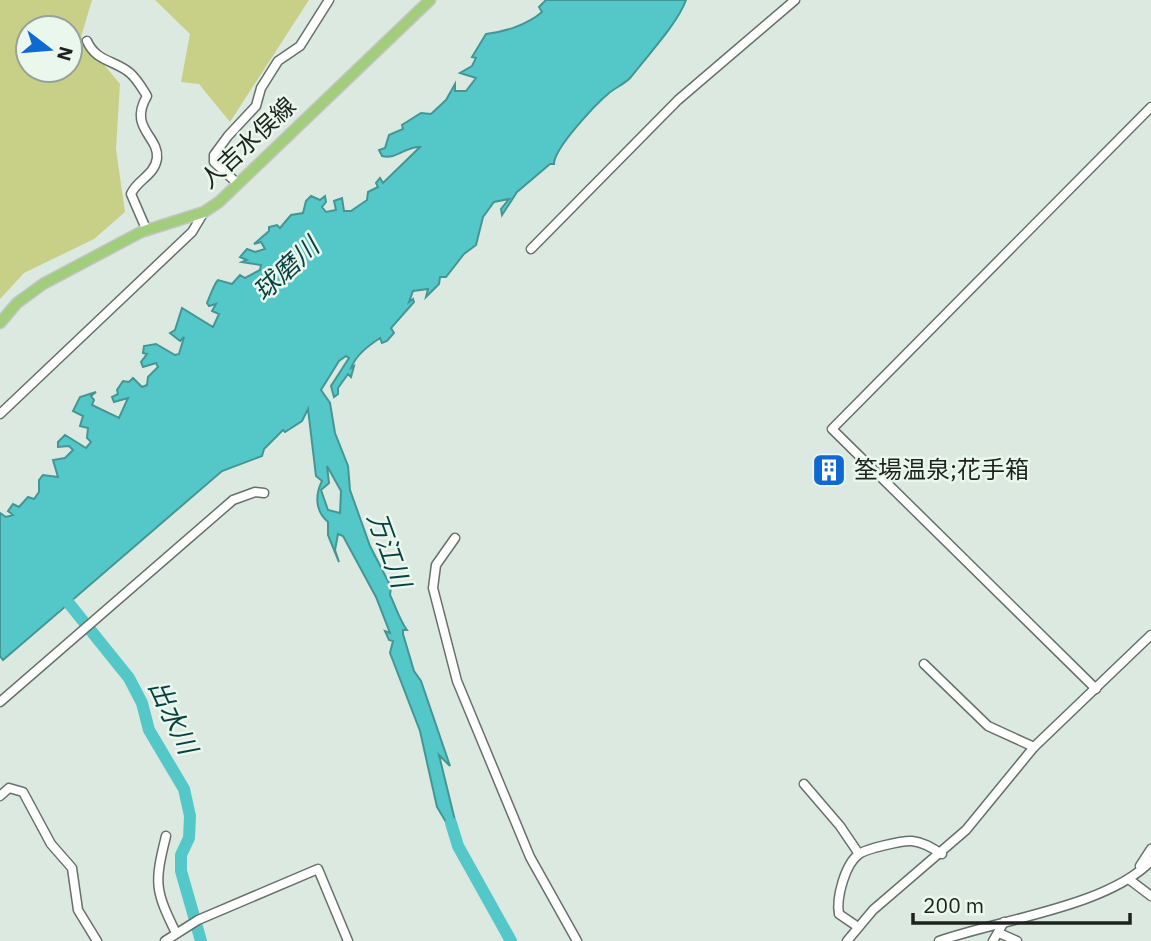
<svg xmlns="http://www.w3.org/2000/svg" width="1151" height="941" font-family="'IBM Plex Sans','Noto Sans JP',sans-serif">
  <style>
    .green { fill: #c7d086; fill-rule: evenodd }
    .water { fill: #54c8c8; stroke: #449695; stroke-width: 2; fill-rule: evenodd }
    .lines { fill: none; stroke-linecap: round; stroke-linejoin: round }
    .river { stroke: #54c8c8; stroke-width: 12 }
    .minor-casing { stroke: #657169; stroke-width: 11 }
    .major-casing { stroke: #c4c6c5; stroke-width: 13 }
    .minor { stroke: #fff; stroke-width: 8 }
    .major { stroke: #a1cd7c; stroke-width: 10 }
    .labels { text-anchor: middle; stroke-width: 5; stroke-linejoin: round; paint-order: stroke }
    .street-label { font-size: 24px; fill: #1e221f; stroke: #e9f7ed }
    .poi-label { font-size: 24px; fill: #1e221f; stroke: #e9f7ed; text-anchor: start }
    .water-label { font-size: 26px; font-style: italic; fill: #083f40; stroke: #e9f7ed }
  </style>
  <rect width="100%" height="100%" fill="#dce9e0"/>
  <g class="green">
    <path d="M0,0H92L81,37L120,84L116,149L125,212L94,239L24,273L0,299ZM28,28H70V70H28Z"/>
    <path d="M155,0H309L230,122L199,84L181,82L190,34Z"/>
  </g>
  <path class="water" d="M546,0H686C678,23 647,56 631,77C626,83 615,88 609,93C596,104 554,148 554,164H550L517,192L502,215L501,209L509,199L494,202L483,217L476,245L464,254L446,277H440L439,284L426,297L428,289L413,291L409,302L413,299L414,302L391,328L394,333L387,341L382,343L380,338C368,346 356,355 351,368L354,366L351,377L348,374L338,388V394L334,397L331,386L349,358L346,356L339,361L321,390L330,403L335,433L348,466L350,490L370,546L391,587L390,595C396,607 399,619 407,630H403V634L414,671L421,681L450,766L439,755L462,849L437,807L420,731L390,653L393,641L389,640L385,631L390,633L376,597L343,536L338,534L335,550L339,562L328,535V522C315,511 315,495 322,481L316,476L308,409L302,421L285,432L283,430L264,449L262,456L222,471L70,602L75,608L72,610L67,605L3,660L0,656V513L6,517L13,515L8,511L13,504L19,507L28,497L34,499L39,492V480L43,475L58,477L53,460L65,458L73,450L69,446L58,447V442L65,435L86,448L91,442L87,438L88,428L80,426L83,416L73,411L80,397L96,392L91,396L94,400L92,405L119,418L128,398L114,402L112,397L118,394L117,390L123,381L129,382L133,378L142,387L147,385L148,377L158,367L156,363L143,367L141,362L147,354L143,353L144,346L156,344L175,355L179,354L184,337L180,341L170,333L175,330L182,308L213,327L219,314L212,311L216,304L209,306L207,303C210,296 214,284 218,280L232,284L240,275L245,278L260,270L261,265L242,262L247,260L240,257L247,249L255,252L265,249L261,242L254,244L269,231V227L277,225L280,228L291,215L303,213L306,201L311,196L320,200L325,196L326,202L322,207L326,212L336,210L334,201L342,198L344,211H351L367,200L368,192L378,187L376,183L380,178L383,183L420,147C406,146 396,160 382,156L379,150L385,148L389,135L403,129L402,125L421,113L431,114L446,100L455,84V91H466L476,78L460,73L472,66L476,58L472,57L486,34C504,32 527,25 542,12L539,7ZM327,466L341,491L340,513L328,510L321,490L329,483Z"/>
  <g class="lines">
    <g class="river">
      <path d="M63,596L129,678L142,703L149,730L184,789L190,816L189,838L181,855V871L201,941"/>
      <path d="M451,823L458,846L511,941"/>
    </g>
    <g class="minor-casing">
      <g id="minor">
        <path d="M87,41C96,62 115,60 130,73C137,79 142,88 147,96C128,128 159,136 157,158C155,175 137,180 131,194L147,231"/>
        <path d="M238,184L214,162V155L228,136L256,106L261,88L278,61L300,46L329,0"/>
        <path d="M531,249L678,100L795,0"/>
        <path d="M0,414L192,232L204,212"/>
        <path d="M455,538L436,565L433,588L457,681L530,857L577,941"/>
        <path d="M924,664L988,726L1034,747"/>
        <path d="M1096,689L832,429L1151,107"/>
        <path d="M0,702L233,500L255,492L264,493"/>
        <path d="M804,784L840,826L859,854"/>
        <path d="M0,796L9,788L23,792L51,844L72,868L78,910L97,941"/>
        <path d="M166,836C154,884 155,890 176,933"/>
        <path d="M1140,866L1151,849"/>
        <path d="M1130,880L1151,896"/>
        <path d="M858,927L839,914C836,898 845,864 859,854C866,849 903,840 912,841C923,842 932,848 942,854"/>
        <path d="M999,933L1017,941"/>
        <path d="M165,941L198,920L318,869L348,941"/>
        <path d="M847,941L873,910L966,830L1034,747L1151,635"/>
        <path d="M939,941C1001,919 1106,907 1151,861"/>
        <path d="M993,941L1004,922"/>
      </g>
    </g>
    <g class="major-casing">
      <path id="major" d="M0,323L17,303L43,284L141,232L204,212L219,202L430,0"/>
    </g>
    <use href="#minor" class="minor"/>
    <use href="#major" class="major"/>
  </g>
  <defs>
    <g id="building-square" transform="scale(1.75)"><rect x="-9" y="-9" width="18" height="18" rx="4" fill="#0e69d2" stroke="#e9f7ed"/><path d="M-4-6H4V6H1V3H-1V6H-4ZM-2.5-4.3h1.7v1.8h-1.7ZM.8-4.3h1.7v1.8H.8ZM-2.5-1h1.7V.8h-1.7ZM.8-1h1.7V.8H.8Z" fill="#fff"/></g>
  </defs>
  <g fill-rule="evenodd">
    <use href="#building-square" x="829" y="470"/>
  </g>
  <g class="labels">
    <g class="street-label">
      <text transform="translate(248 143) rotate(-43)" y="8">人吉水俣線</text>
    </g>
    <g class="poi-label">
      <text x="854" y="478">筌場温泉;花手箱</text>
    </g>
    <g class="water-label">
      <text transform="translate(286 269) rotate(-43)" y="9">球磨川</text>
      <text transform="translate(389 550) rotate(70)" y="9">万江川</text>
      <text transform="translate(173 717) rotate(65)" y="9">出水川</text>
    </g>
  </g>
  <g transform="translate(49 49) rotate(106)"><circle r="33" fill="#e9f7ed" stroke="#98a29b" stroke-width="2"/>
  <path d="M0-5L12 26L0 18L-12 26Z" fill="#0e69d2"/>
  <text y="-10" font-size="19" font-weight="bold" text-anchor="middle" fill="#1e221f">N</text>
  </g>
  <path d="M913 913v10h217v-10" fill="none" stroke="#1e221f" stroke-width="3.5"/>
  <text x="923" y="913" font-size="21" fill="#1e221f" stroke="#e9f7ed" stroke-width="5" paint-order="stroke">200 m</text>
</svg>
